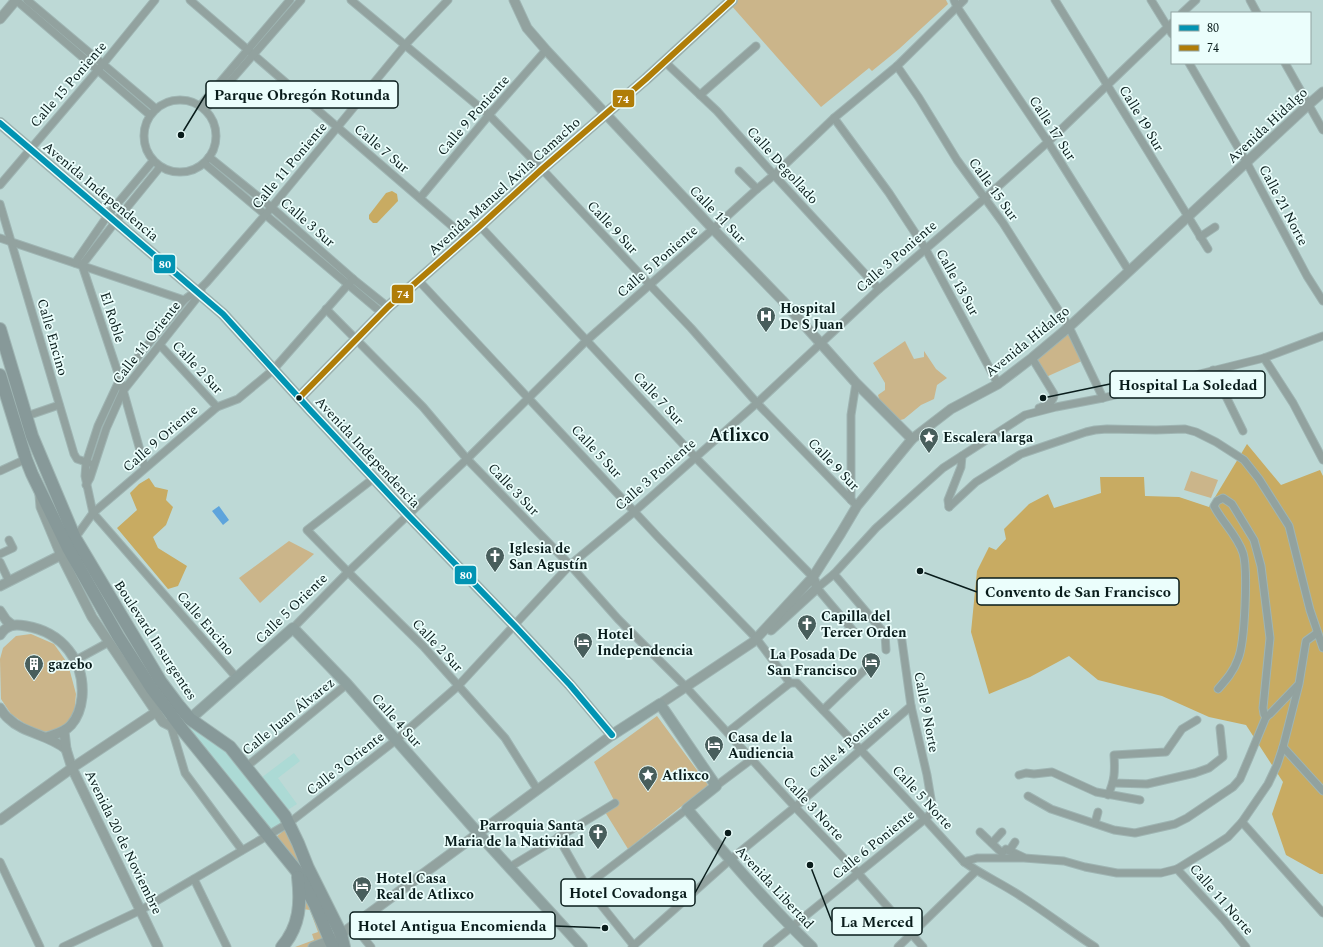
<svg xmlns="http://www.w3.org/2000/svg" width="1323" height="947" font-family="Spectral,serif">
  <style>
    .built { fill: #acdad5 }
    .green { fill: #cbb58a }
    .forest { fill: #c8ab62 }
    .water { fill: #5ea4dc }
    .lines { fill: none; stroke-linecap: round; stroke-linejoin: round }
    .minor-casing { stroke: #9fb5b3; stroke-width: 9 }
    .tertiary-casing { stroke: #9fb5b3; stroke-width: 11 }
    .secondary-casing { stroke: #9fb5b3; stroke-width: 12 }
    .primary-casing { stroke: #9fb5b3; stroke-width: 14 }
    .minor { stroke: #92a29f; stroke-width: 7 }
    .tertiary { stroke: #92a29f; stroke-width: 9 }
    .secondary { stroke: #8ea19f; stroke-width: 10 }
    .primary { stroke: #879999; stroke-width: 12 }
    .bus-1-casing { stroke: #ebfefc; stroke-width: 9 }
    .bus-2-casing { stroke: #ebfefc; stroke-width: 9 }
    .bus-1 { stroke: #0194b3; stroke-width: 6 }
    .bus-2 { stroke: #b07d08; stroke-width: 6 }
    .bus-dot { fill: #091c1b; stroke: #ebfefc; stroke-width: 1.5 }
    .labels { text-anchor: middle; stroke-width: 3.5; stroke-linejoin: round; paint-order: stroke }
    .street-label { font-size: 14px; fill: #091c1b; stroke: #ebfefc }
    .poi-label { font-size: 14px; font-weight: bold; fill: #091c1b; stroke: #ebfefc; text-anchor: start }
    .district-label { font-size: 18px; font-weight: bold; fill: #091c1b; stroke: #ebfefc }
    .leader { fill: none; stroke: #091c1b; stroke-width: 1.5 }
    .callout-dot { fill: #091c1b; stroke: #ebfefc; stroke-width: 1.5 }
    .callout { fill: #ebfefc; stroke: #091c1b; stroke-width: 1.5 }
    .callout-label { font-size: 15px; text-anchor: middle; font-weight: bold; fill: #091c1b }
    .line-badge { stroke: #ebfefc; stroke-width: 1.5 }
    .badge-label { font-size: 11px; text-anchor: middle; font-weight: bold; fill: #fff }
  </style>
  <rect width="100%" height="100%" fill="#bdd9d6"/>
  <g class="built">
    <path d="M192,724L228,750L284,822L271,831L188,728Z"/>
    <path d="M294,753L300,761L278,778L297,804L286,811L261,778Z"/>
  </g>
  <g class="green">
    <path d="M735,0H946L948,4L899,49L872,71L869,68L821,107L730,4Z"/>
    <path d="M1069,331L1084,360L1046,377L1036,359Z"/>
    <path d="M905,341L914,359L924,357V351L936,369L947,378L937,385L934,399L921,405L904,419L897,421L880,402L878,395L885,390V383L873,363Z"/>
    <path d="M1191,471L1218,480L1211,498L1184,490Z"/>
    <path d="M289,541L314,554L260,603L239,578Z"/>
    <path d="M31,634L54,644L68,664L76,694L74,715L63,729L43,732L28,726L11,714L1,699L0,659L3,648L16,636Z"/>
    <path d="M657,716L708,785L628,849L605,812L616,804L594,762Z"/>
    <path d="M286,829L302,864L298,866L276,837Z"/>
    <path d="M305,894L324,941L326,947H295L314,940L312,934L318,932L310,910L303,909Z"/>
  </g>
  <g class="forest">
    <path d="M392,191L397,194L398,201L377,223H373L369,219V215L386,193Z"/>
    <path d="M1247,444L1281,485L1320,470L1323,476V874H1320L1286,855L1272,814L1283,782L1246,725L1209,717L1162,696L1098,680L1069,656L1030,677L989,694L971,632L977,571L989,547L996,550L1006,539L1004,529L1029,504L1048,494L1054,508L1101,493L1100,477H1144L1145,496L1179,497L1209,507Z"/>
    <path d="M149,478L155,487L168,490L166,500L173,507L166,525L153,537L158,548L187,566L178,586L168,589L117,528L137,510L130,493L139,484Z"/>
  </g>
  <path class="water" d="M219,506L229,520L223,525L212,511Z"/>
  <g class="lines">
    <g class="minor-casing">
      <g id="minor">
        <path d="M16,0L150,115"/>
        <path d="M27,0L156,109"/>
        <path d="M190,0L466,238"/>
        <path d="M351,0L489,115L542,169L650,285L691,328L757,403L857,506"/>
        <path d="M954,0L957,7L1048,142L1129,271"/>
        <path d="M1055,0L1208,249"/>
        <path d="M1151,0L1172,34"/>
        <path d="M1250,0L1257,13"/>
        <path d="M1182,13L1196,0"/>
        <path d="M665,62L717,111L774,175L879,289"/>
        <path d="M1189,63L1247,163L1307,276L1323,301"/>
        <path d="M1285,63L1323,130"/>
        <path d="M897,66L919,98L957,160L1003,223L1069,327L1103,398"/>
        <path d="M700,95L756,46"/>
        <circle cx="180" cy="136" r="36"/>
        <path d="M200,106L290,0"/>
        <path d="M205,110L301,0"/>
        <path d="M834,118L889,193L925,248L998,384"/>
        <path d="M209,157L271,207L353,279L388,307"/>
        <path d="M204,163L382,313"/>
        <path d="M739,171L757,189"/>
        <path d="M0,185L103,64L155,0"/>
        <path d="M420,198L489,115L546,50"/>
        <path d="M0,204L74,454L77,459L89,463"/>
        <path d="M480,226L695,457L813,577"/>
        <path d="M1200,237L1215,227"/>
        <path d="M0,238L184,300"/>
        <path d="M75,263L108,215L153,161"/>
        <path d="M419,281L658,537L756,638L790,683H797C854,742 909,801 964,862C982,875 1003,884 1022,897C1047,913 1070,931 1095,947"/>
        <path d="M199,289L184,300L120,379L98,426L86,463L85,476L93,513L236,677"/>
        <path d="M326,309L423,407L467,459L570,565L618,619L685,686L795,807L858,873L923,947"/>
        <path d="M160,345L217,407"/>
        <path d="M1032,358L1054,394C1054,403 1046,405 1039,408"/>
        <path d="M1264,358L1293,403L1323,460"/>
        <path d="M1213,370L1243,431"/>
        <path d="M27,416L59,405"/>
        <path d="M145,468L120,379L82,265L116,221L160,167"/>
        <path d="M0,471L26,459"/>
        <path d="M374,478L307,530L348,572L423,646L505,738L537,789"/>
        <path d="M86,485L90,478L106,429L123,391L200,294L202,287L207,282L266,214L405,45L448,0"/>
        <path d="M851,500V415L856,383"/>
        <path d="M949,507L976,482L1021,454L1086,432L1095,430L1107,429L1156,430L1185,429L1196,432L1216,442L1244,460L1259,479L1289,526L1310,610L1323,648"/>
        <path d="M949,507L948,500L961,467L962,456"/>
        <path d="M75,538L93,513L217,407L238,399L273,370L353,279"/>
        <path d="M0,554L13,548L9,540"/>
        <path d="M0,562L9,581"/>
        <path d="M834,574L885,634L886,650"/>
        <path d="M293,628L348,572L467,459L586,341L713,229L757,189L774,175L834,118L897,66L964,0"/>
        <path d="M855,633L817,588L834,574L876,528L943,468L1025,415L1056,407L1103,398L1264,358L1323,336"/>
        <path d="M76,660L109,642"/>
        <path d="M1218,689C1226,680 1234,671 1238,659C1245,643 1248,569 1243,553C1237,535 1222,522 1214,506L1217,501L1223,498L1232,504L1254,540L1261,566L1270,638L1263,708L1264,714L1266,717"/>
        <path d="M823,710L876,659"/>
        <path d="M1266,717L1270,714L1297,686"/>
        <path d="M171,726L185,773L242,850"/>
        <path d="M728,732L790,683"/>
        <path d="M1283,747L1323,791"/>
        <path d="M246,767L347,684"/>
        <path d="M1019,775L1026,773L1034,774L1052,772L1096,792L1140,800"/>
        <path d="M1113,783L1147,784L1195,773L1209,768L1223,757L1220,728"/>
        <path d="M716,786L752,759"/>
        <path d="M1108,795C1115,780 1115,771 1114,755L1166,752L1182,729L1197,720"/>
        <path d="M1028,796L1051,809L1114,830L1135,833L1175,824L1187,818L1233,787L1240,779L1249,758L1266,717"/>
        <path d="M1242,822L1323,913"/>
        <path d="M1095,823L1098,812"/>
        <path d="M980,832L1002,853L1006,849L1023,857"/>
        <path d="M558,837L586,886L634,946"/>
        <path d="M992,843L1002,832"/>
        <path d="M1009,851L1015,842"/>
        <path d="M0,862L40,947"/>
        <path d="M964,862L977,858H1024L1064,861L1085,867L1117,873H1161L1177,869L1211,848L1228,837L1242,822L1268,784L1277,765L1283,747L1299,684L1306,641L1317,633"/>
        <path d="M510,867L615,803"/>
        <path d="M1177,869L1224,920L1246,947"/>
        <path d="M194,879L227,947"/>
        <path d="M586,886L687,809"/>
        <path d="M353,925L371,947"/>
        <path d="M63,947L141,910L289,823L396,740L458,686L570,565L635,511L757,403L879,289L985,198L1048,142L1172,23"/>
        <path d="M632,947L730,860L795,807L911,706"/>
        <path d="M767,947L925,819L933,811L927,775L911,706L901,634H885"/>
        <path d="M898,947L976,871"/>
      </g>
    </g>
    <g class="tertiary-casing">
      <g id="tertiary">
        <path d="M514,0L527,28L546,50L713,229L782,300L856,383L912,439"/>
        <path d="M0,19L16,0"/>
        <path d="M40,495L41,507L61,555L92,617L163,722L183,732"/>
        <path d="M0,586L61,555L66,550"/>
        <path d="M0,611L6,620L12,625"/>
        <path d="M771,630L817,588L813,577"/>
        <path d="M0,635C7,624 15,624 26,626C62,632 85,661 82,697C81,707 78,717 71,725C65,732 56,734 47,737"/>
        <path d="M660,704L753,642L813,577L841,533L857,506L912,439L951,409L998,384L1032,358L1069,327L1308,105L1323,92"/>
        <path d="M0,708C2,711 5,716 8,718C24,734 48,734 66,749"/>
        <path d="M64,731L66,749L72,768L158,947"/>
        <path d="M0,820L72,768L156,712"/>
        <path d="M313,947L336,938L612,735"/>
      </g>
    </g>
    <g class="secondary-casing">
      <g id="secondary">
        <path d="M0,123L223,314L311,411L408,515L515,626L570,685L612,735L660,704L716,786L687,809C727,856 767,904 812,947"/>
        <path d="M299,398L388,307L480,226L542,169L646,79L732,0"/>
        <path d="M190,719L293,628L347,684L478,833L582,947"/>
      </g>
    </g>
    <g class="primary-casing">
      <g id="primary">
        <path d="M0,329L32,436L75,538L161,682L179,706L190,719L230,747L285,816L298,843L308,868L341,934L344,947"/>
        <path d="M0,375L26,459L32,474L68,548L118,636L152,689L185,733L296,870L315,905L333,947"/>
        <path d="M282,947C300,926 301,903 298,877"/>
      </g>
    </g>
    <use href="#minor" class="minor"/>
    <use href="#tertiary" class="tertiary"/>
    <use href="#secondary" class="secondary"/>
    <use href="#primary" class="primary"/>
    <g class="bus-1-casing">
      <path id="bus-1" d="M0,123L223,314L311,411L408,515L515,626L570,685L612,735"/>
    </g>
    <g class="bus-2-casing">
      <path id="bus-2" d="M299,398L388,307L480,226L542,169L646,79L732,0"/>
    </g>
    <use href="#bus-1" class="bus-1"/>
    <use href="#bus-2" class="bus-2"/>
  </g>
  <defs>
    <g id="hospital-pin" transform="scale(1)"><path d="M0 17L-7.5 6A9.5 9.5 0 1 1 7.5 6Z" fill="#485e5c" stroke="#ebfefc"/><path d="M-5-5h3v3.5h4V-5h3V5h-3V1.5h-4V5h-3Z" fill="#fff"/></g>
    <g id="sight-pin" transform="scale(1)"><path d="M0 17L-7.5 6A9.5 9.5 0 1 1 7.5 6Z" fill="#485e5c" stroke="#ebfefc"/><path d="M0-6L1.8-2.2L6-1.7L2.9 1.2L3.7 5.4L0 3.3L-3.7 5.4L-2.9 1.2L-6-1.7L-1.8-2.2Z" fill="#fff"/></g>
    <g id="church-pin" transform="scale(1)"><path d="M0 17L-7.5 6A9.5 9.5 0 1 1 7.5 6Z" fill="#485e5c" stroke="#ebfefc"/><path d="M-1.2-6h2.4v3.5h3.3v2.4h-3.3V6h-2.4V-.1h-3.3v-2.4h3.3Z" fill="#fff"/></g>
    <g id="hotel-pin" transform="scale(1)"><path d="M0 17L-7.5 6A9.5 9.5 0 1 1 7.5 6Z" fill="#485e5c" stroke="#ebfefc"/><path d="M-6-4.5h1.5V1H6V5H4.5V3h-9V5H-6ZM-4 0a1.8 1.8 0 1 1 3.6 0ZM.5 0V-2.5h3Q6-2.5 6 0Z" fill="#fff"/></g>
    <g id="building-pin" transform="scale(1)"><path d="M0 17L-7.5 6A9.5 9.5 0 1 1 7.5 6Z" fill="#485e5c" stroke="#ebfefc"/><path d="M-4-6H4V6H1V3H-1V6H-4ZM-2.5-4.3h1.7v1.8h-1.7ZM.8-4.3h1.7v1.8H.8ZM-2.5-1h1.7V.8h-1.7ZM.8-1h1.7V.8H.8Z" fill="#fff"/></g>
  </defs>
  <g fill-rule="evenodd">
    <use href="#hospital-pin" x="766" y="316"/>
    <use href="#sight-pin" x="929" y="437"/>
    <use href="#church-pin" x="495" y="556"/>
    <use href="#church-pin" x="807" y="624"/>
    <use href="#hotel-pin" x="583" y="642"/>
    <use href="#hotel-pin" x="871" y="662"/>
    <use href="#building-pin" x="34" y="664"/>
    <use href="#hotel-pin" x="714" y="745"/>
    <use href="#sight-pin" x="648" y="775"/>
    <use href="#church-pin" x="598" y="833"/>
    <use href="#hotel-pin" x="362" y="886"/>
  </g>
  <circle class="bus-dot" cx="299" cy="398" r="3.5"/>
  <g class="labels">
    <g class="street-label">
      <text transform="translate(68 84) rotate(-49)" y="5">Calle 15 Poniente</text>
      <text transform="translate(473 115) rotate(-49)" y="5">Calle 9 Poniente</text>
      <text transform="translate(1142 118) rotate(59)" y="5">Calle 19 Sur</text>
      <text transform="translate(1267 125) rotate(-43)" y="5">Avenida Hidalgo</text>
      <text transform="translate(1053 128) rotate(57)" y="5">Calle 17 Sur</text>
      <text transform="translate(382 148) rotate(40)" y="5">Calle 7 Sur</text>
      <text transform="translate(289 165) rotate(-50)" y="5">Calle 11 Poniente</text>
      <text transform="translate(783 165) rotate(48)" y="5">Calle Degollado</text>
      <text transform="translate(504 186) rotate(-42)" y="5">Avenida Manuel Ávila Camacho</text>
      <text transform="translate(994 189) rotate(54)" y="5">Calle 15 Sur</text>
      <text transform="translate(101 191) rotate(40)" y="5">Avenida Independencia</text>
      <text transform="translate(1284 205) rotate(62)" y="5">Calle 21 Norte</text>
      <text transform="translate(718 214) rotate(46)" y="5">Calle 11 Sur</text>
      <text transform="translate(308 222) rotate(41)" y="5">Calle 3 Sur</text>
      <text transform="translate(613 227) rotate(47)" y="5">Calle 9 Sur</text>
      <text transform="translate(896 256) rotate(-41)" y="5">Calle 3 Poniente</text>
      <text transform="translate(657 261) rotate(-41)" y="5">Calle 5 Poniente</text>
      <text transform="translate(958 282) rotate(61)" y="5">Calle 13 Sur</text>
      <text transform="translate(113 317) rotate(72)" y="5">El Roble</text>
      <text transform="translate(53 337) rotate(74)" y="5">Calle Encino</text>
      <text transform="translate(1027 341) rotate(-39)" y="5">Avenida Hidalgo</text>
      <text transform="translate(146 342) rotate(-52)" y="5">Calle 11 Oriente</text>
      <text transform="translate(198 367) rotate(47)" y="5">Calle 2 Sur</text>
      <text transform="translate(659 398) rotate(47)" y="5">Calle 7 Sur</text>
      <text transform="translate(160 438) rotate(-41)" y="5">Calle 9 Oriente</text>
      <text transform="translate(597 451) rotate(47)" y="5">Calle 5 Sur</text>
      <text transform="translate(368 452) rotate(47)" y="5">Avenida Independencia</text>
      <text transform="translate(834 464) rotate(46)" y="5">Calle 9 Sur</text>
      <text transform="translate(655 474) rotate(-41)" y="5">Calle 3 Poniente</text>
      <text transform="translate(514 489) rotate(46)" y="5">Calle 3 Sur</text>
      <text transform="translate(291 608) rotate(-44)" y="5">Calle 5 Oriente</text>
      <text transform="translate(206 623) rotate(49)" y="5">Calle Encino</text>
      <text transform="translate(156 640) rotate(57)" y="5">Boulevard Insurgentes</text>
      <text transform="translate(438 645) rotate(47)" y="5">Calle 2 Sur</text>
      <text transform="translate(927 712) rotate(79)" y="5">Calle 9 Norte</text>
      <text transform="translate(288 716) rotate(-39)" y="5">Calle Juan Álvarez</text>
      <text transform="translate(397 720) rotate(48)" y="5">Calle 4 Sur</text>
      <text transform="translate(849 742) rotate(-41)" y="5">Calle 4 Poniente</text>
      <text transform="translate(345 763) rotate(-38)" y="5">Calle 3 Oriente</text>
      <text transform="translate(923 797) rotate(47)" y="5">Calle 5 Norte</text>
      <text transform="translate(814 808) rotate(47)" y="5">Calle 3 Norte</text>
      <text transform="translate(124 842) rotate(64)" y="5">Avenida 20 de Noviembre</text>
      <text transform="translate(873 844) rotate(-39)" y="5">Calle 6 Poniente</text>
      <text transform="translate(775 887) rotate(47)" y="5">Avenida Libertad</text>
      <text transform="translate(1222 899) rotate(49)" y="5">Calle 11 Norte</text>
    </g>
    <g class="poi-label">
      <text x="780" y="313">Hospital<tspan x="780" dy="16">De S Juan</tspan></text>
      <text x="943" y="442">Escalera larga</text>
      <text x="509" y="553">Iglesia de<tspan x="509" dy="16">San Agustín</tspan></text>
      <text x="821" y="621">Capilla del<tspan x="821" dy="16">Tercer Orden</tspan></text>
      <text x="597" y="639">Hotel<tspan x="597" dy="16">Independencia</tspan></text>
      <text x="857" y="659" text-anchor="end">La Posada De<tspan x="857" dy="16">San Francisco</tspan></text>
      <text x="48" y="669">gazebo</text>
      <text x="728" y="742">Casa de la<tspan x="728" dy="16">Audiencia</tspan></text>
      <text x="662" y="780">Atlixco</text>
      <text x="584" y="830" text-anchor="end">Parroquia Santa<tspan x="584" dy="16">Maria de la Natividad</tspan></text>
      <text x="376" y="883">Hotel Casa<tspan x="376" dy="16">Real de Atlixco</tspan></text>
    </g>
    <g class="district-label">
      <text x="739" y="441">Atlixco</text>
    </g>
  </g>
  <path class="leader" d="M181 135L206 94M1043 398L1110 384M920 571L977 592M728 833L695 893M810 865L832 922M605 928L555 926"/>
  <g class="callout-dot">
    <circle cx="181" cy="135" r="4"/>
    <circle cx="1043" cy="398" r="4"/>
    <circle cx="920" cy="571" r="4"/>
    <circle cx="728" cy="833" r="4"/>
    <circle cx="810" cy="865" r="4"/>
    <circle cx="605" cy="928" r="4"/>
  </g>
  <g class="callout">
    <rect x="206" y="81" width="192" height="27" rx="4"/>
    <rect x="1110" y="371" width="155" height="27" rx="4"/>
    <rect x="977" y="578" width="202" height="27" rx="4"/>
    <rect x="561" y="879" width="134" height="27" rx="4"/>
    <rect x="832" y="908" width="90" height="27" rx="4"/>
    <rect x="350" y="912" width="205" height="27" rx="4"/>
  </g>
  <g class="callout-label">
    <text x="302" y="100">Parque Obregón Rotunda</text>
    <text x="1188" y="390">Hospital La Soledad</text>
    <text x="1078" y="597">Convento de San Francisco</text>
    <text x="628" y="898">Hotel Covadonga</text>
    <text x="877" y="927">La Merced</text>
    <text x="452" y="931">Hotel Antigua Encomienda</text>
  </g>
  <g class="line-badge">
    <rect x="612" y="89" width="23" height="19" rx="4" fill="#b07d08"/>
    <rect x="153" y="254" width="23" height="20" rx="4" fill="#0194b3"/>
    <rect x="391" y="284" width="23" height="20" rx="4" fill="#b07d08"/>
    <rect x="454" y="565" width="23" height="20" rx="4" fill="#0194b3"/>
  </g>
  <g class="badge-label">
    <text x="623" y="103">74</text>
    <text x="165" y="268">80</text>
    <text x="403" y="298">74</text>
    <text x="466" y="579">80</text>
  </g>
  <rect x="1171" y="12" width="140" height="52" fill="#ebfefc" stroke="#91a4a2"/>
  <rect x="1179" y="25" width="20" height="6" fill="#0194b3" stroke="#91a4a2"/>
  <text x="1207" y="32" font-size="12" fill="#091c1b">80</text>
  <rect x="1179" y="45" width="20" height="6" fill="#b07d08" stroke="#91a4a2"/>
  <text x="1207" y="52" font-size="12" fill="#091c1b">74</text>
</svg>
